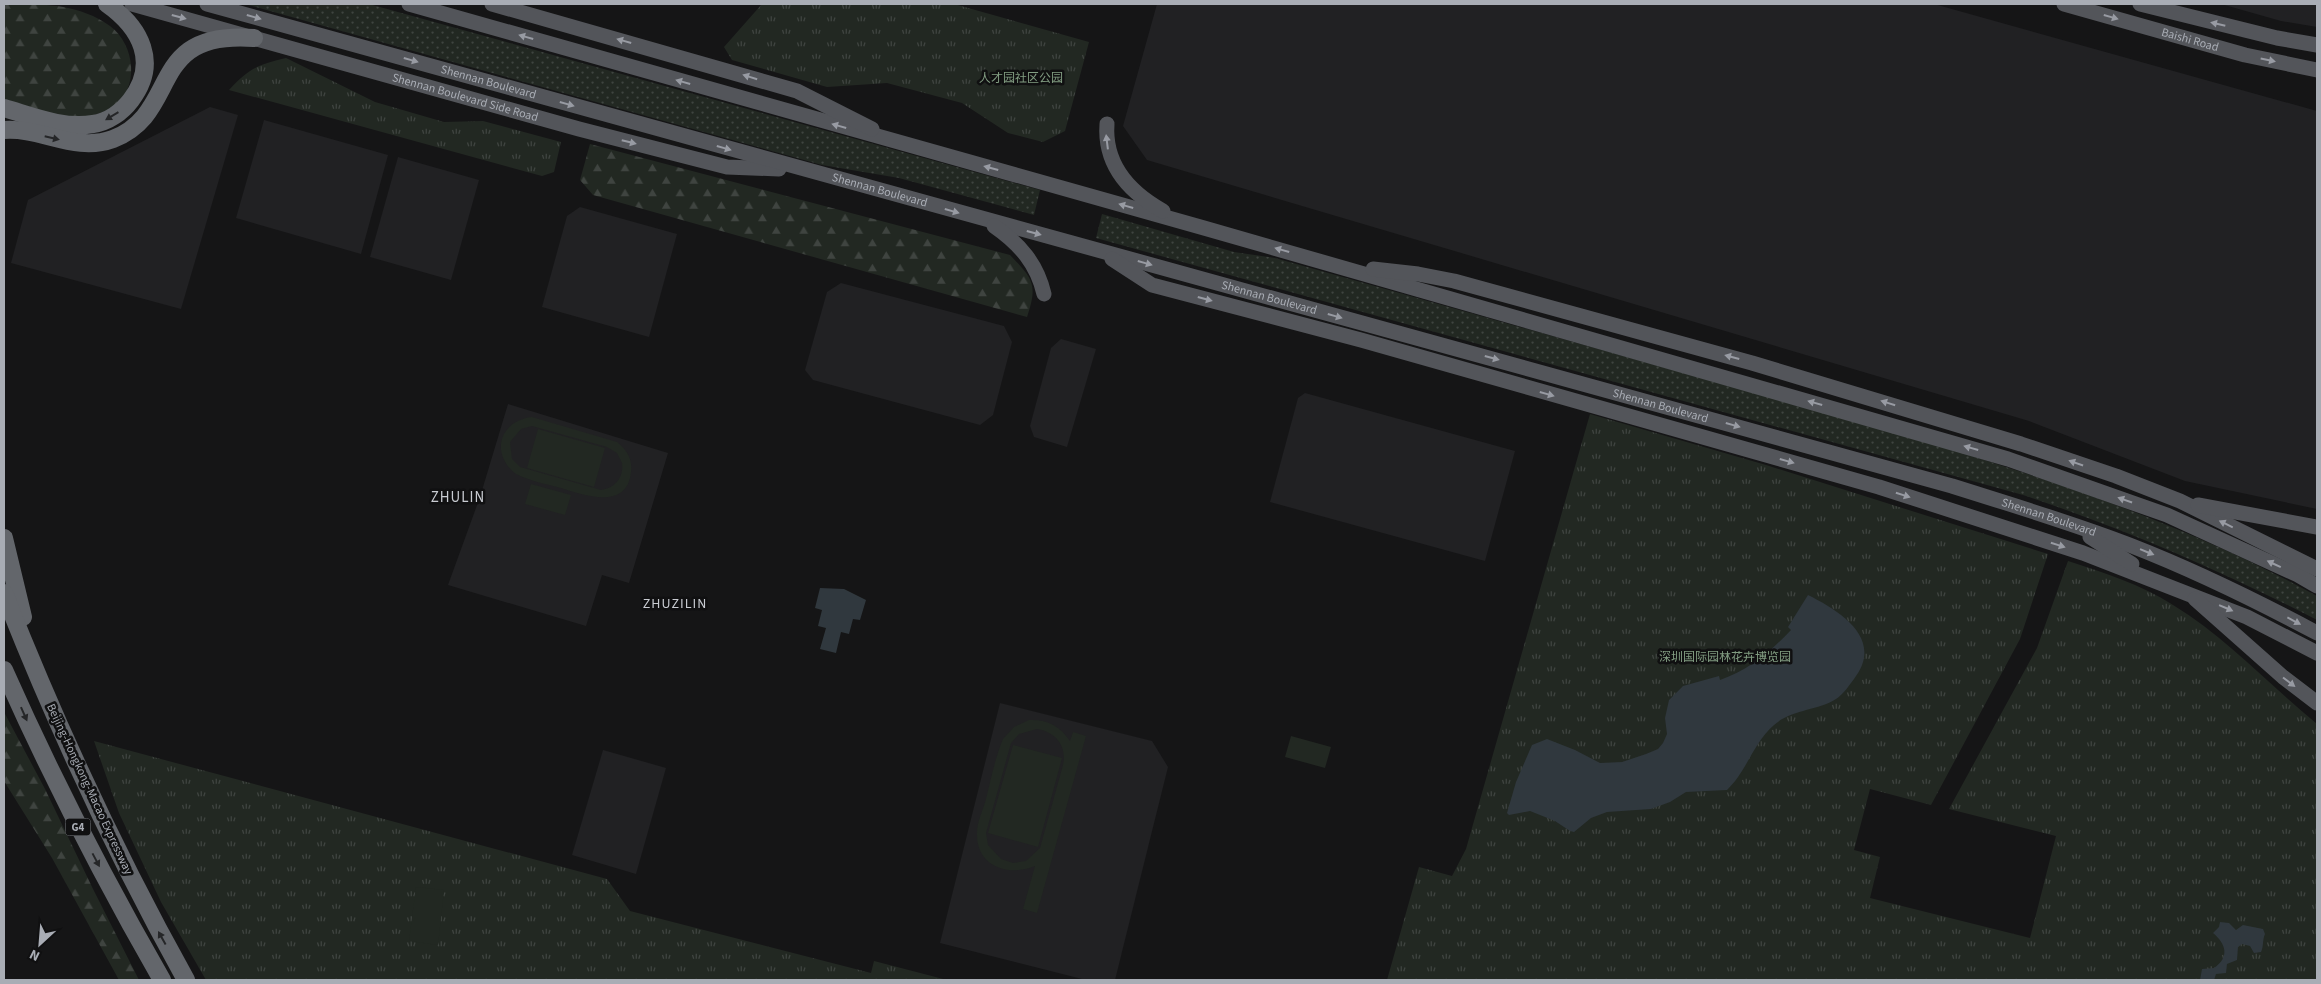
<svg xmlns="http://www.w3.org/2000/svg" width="2321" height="984" font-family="'Source Sans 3','Noto Sans SC',sans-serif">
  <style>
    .built { fill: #212123 }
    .grass { fill: url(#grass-dots) }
    .forest { fill: url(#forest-firs) }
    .park { fill: url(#park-tufts) }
    .garden { fill: #222822; fill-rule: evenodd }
    .water { fill: #30383e }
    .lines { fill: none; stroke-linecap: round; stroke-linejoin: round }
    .major { stroke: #53555a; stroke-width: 15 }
    .highway { stroke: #63666b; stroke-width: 18 }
    .oneway { fill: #989ba3 }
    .oneway2 { fill: #252628 }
    .labels { text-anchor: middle; stroke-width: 5; stroke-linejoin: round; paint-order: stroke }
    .shield { fill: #101011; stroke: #7b7e84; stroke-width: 1 }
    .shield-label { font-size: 11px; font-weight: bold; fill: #a9adb5 }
    .street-label { font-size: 12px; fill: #a9adb5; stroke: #101011 }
    .park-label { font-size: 12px; fill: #829d82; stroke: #101011 }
    .neighbourhood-label { font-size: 14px; letter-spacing: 1px; fill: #c9ccd2; stroke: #101011 }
    .quarter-label { font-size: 15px; letter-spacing: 1px; fill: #c9ccd2; stroke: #101011 }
  </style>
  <defs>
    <pattern id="grass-dots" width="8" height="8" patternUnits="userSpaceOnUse" patternTransform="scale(1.25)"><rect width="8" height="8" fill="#222822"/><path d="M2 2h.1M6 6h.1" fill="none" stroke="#3f4440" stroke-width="1.8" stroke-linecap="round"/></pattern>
    <pattern id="forest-firs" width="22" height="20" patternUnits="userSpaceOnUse" patternTransform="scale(1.25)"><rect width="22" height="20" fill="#222822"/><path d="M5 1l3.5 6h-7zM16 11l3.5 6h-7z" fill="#3f4440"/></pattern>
    <pattern id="park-tufts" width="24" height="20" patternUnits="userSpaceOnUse" patternTransform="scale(1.25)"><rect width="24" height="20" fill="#222822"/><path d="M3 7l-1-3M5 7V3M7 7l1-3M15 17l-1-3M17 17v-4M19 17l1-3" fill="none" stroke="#3f4440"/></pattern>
  </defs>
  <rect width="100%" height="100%" fill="#151516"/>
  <g class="built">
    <path d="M1157,4H1934L2317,111V509L2185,481L2029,421L1147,160L1123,126Z"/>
    <path d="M2221,4H2317V27L2281,21Z"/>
    <path d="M210,107L238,115L181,309L11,263L28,200Z"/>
    <path d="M264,120L388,155L361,254L236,218Z"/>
    <path d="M398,157L479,180L451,280L370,257Z"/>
    <path d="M580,207L677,234L649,337L542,307L567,216Z"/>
    <path d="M841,283L1004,326L1012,342L993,415L980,425L813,380L805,370L827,292Z"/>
    <path d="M1061,339L1096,349L1067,447L1034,437L1030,426L1051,348Z"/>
    <path d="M1305,393L1515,451L1485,561L1270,502L1298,398Z"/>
    <path d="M508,404L668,453L629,583L602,575L586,626L448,585L480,497Z"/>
    <path d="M1000,703L1152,741L1168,767L1115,980H1086L940,943Z"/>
    <path d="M603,750L666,768L636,874L572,855Z"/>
  </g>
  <g class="grass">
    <path d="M245,4H369L1040,190L1034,215L899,178L822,165Z"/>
    <path d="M1102,214L1234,252L1275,258C1440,304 1604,351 1769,397C1956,450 2146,502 2317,596V620C2222,571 2125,529 2023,495L1096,238Z"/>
  </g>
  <g class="forest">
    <path d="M4,4C41,4 78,3 110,26C135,44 141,90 111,108C100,115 83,118 70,117C48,116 25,107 4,100Z"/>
    <path d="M590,144L1010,255C1033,279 1038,284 1027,317L593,195L580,180Z"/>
    <path d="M4,712L45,789L93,889L139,980H119L52,858L4,781Z"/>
  </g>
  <g class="park">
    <path d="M762,4H954L1089,42L1065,131L1043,142L1008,133L962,103L887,83L827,87L732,60L724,47Z"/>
    <path d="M286,58L375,102L444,122L483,121L561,142L554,172L542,176L229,90C250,68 257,65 286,58Z"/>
    <path d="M1590,414L1766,465L2048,554L2020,639L1931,805L1870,789L1854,850L1880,857L1870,898L2030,938L2056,836L1949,809L2037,648L2068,561C2105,573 2140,584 2173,605C2226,637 2269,685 2317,724V980H1387L1419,867L1452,876L1466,849Z"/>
    <path d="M94,741L607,879L630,911L871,973L874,961L947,980H206L161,902L119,813Z"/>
  </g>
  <g class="garden">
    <path d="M532,417L617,442C626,449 633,459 631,472C627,511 584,495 561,488C546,484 530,481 516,474C490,454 499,421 532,417ZM532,426L607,447L617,453L622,463C624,478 615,488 601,490L520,467L512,459L510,442L521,429Z"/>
    <path d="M538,429L605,448L594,487L527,468Z"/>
    <path d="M531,484L571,495L565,515L525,504Z"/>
    <path d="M1029,720C1047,719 1060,726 1070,741L1073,732L1086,736L1037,913L1023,909L1035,866C1009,877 976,867 977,833C977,822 983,810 986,799C991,779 995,758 1003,739L1014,727ZM1037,729C1056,732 1067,746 1063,765L1040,848L1026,861L1013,863L1001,859L988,845L986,833L1011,743L1019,734Z"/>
    <path d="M1291,736L1331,747L1325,768L1285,757Z"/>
    <path d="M1013,745L1062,758L1038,847L988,833Z"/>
    <path d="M416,887L444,890L438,945L409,941Z"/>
  </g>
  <g class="water">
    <path d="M820,588L844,589L866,600L860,620L853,619L849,634L841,632L836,653L820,649L826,628L818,626L822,610L815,608Z"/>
    <path d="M1808,595C1840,611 1885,639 1854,679C1849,685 1844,694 1836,699C1817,711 1792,709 1774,725C1753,743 1747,771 1727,790L1686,792L1670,802L1651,809L1607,812L1591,818L1574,832L1570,831L1555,821L1530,811L1509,815L1507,813L1516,782L1532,745L1547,739L1575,750L1600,763L1622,762L1646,754L1658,749L1663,743L1667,734L1665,718L1669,700L1683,686L1719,676L1720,680C1749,670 1770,652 1791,630L1788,627Z"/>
    <path d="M2220,922L2229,923L2236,930L2243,925L2263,929L2265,934C2262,941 2264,946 2261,952L2254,953L2250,946L2242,944L2238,947L2237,960L2227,964L2226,973L2216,974L2214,980H2200L2202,969L2214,968C2230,957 2226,944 2213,933L2219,927Z"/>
  </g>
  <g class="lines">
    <g class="major">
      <path id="s1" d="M132,4L579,129L727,167L779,169"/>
      <path id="s2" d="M207,4L1952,486C2012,505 2073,523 2132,546C2196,571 2257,601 2317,633"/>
      <path d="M409,4L1204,228L2008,459L2167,515L2298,575L2317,586"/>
      <path d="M492,4L797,91L872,129"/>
      <path id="s3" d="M2064,4L2245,55L2317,70"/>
      <path d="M2140,4L2277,38L2317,45"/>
      <path d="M1107,124C1104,165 1129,192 1163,211"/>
      <path d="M994,226C1020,244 1037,264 1044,294"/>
      <path d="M1112,259L1152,285L1361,340L1879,487L2083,553L2247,617L2317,653"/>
      <path d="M1373,269L1418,274L1454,281L1752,363L2021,444L2116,476L2180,501L2317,569"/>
      <path d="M2198,505L2317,527"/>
      <path d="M2090,537L2132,564"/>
      <path d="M2195,599L2283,677L2317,703"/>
    </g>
    <g class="highway">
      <path d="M4,108C32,116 63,129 93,124C108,122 122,112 131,100C159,63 141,28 107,4"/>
      <path d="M4,130C41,127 75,153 113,139C182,112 145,30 254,38"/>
      <path d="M4,538L23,617"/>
      <path d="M4,593C56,725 117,856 186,980"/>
      <path d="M4,670C51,776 104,879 162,980"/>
    </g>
  </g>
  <defs><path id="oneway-solid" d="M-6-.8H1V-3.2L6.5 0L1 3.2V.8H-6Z" transform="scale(1.25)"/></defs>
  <g class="oneway">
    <use href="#oneway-solid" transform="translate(179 17) rotate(15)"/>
    <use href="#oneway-solid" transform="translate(254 17) rotate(16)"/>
    <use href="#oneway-solid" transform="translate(2111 17) rotate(16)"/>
    <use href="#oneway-solid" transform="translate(2218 24) rotate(-167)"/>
    <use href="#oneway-solid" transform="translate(526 37) rotate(-164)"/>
    <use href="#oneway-solid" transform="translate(624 41) rotate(-164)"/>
    <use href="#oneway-solid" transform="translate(411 60) rotate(16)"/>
    <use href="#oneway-solid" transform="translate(2268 60) rotate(12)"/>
    <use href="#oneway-solid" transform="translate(750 77) rotate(-163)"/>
    <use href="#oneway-solid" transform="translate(683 82) rotate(-164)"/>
    <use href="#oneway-solid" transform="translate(567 104) rotate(16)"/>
    <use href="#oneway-solid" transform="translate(839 126) rotate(-164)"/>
    <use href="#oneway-solid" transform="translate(629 142) rotate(14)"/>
    <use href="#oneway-solid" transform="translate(1107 142) rotate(-97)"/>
    <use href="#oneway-solid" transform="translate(724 148) rotate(16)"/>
    <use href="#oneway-solid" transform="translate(991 168) rotate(-165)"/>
    <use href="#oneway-solid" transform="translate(1126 206) rotate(-164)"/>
    <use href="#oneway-solid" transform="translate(952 211) rotate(16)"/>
    <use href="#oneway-solid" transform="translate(1034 233) rotate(15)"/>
    <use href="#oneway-solid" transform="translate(1282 250) rotate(-164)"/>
    <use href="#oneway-solid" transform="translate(1145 263) rotate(16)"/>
    <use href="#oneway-solid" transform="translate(1205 299) rotate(15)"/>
    <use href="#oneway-solid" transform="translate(1335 316) rotate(16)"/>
    <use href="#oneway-solid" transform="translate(1732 357) rotate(-165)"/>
    <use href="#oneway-solid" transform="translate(1492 358) rotate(15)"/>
    <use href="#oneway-solid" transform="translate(1547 394) rotate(16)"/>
    <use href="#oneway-solid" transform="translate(1815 403) rotate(-164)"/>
    <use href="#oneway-solid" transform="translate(1888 403) rotate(-163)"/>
    <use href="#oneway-solid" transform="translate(1733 425) rotate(16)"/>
    <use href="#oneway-solid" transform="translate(1971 448) rotate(-164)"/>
    <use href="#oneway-solid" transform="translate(1787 461) rotate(16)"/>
    <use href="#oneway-solid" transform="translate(2076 463) rotate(-161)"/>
    <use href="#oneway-solid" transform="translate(1903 495) rotate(18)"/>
    <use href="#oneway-solid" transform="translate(2125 500) rotate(-161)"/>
    <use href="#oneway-solid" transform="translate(2226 524) rotate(-154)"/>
    <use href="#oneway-solid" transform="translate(2058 545) rotate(18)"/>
    <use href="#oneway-solid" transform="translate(2147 552) rotate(22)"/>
    <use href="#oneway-solid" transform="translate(2274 564) rotate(-155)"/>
    <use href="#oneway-solid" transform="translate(2226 608) rotate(23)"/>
    <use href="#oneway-solid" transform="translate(2294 621) rotate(28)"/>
    <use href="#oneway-solid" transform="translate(2289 682) rotate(37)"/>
  </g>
  <g class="oneway2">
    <use href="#oneway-solid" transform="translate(112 116) rotate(149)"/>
    <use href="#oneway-solid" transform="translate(52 138) rotate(13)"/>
    <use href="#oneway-solid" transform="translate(24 714) rotate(66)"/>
    <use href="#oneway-solid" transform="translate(96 860) rotate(62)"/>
    <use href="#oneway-solid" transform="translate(162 938) rotate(-119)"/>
  </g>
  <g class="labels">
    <rect class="shield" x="65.5" y="818.5" width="25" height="17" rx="4"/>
    <g class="shield-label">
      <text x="78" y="831">G4</text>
    </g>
    <g class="street-label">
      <text dy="4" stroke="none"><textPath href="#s3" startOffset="131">Baishi Road</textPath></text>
      <text dy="4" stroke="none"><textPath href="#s2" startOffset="292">Shennan Boulevard</textPath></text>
      <text dy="4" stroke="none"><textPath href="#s1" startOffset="346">Shennan Boulevard Side Road</textPath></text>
      <text dy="4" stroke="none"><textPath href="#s2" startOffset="698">Shennan Boulevard</textPath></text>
      <text dy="4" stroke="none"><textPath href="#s2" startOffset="1102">Shennan Boulevard</textPath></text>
      <text dy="4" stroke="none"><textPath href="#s2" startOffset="1508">Shennan Boulevard</textPath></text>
      <text dy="4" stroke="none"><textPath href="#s2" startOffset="1912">Shennan Boulevard</textPath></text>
      <text transform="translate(90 789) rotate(65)" y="4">Beijing-Hongkong-Macao Expressway</text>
    </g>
    <g class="park-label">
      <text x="1021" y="82">人才园社区公园</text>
      <text x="1725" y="661">深圳国际园林花卉博览园</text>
    </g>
    <g class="neighbourhood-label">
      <text x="675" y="608">ZHUZILIN</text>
    </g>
    <g class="quarter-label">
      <text x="458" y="502">ZHULIN</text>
    </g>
  </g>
  <rect width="2321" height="984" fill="none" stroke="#a9adb5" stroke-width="10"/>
  <g transform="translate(40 944) rotate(206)" stroke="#101011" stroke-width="4" paint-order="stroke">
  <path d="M0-4L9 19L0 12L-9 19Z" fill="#a9adb5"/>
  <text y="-8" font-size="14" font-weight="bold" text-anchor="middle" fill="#a9adb5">N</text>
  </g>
</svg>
